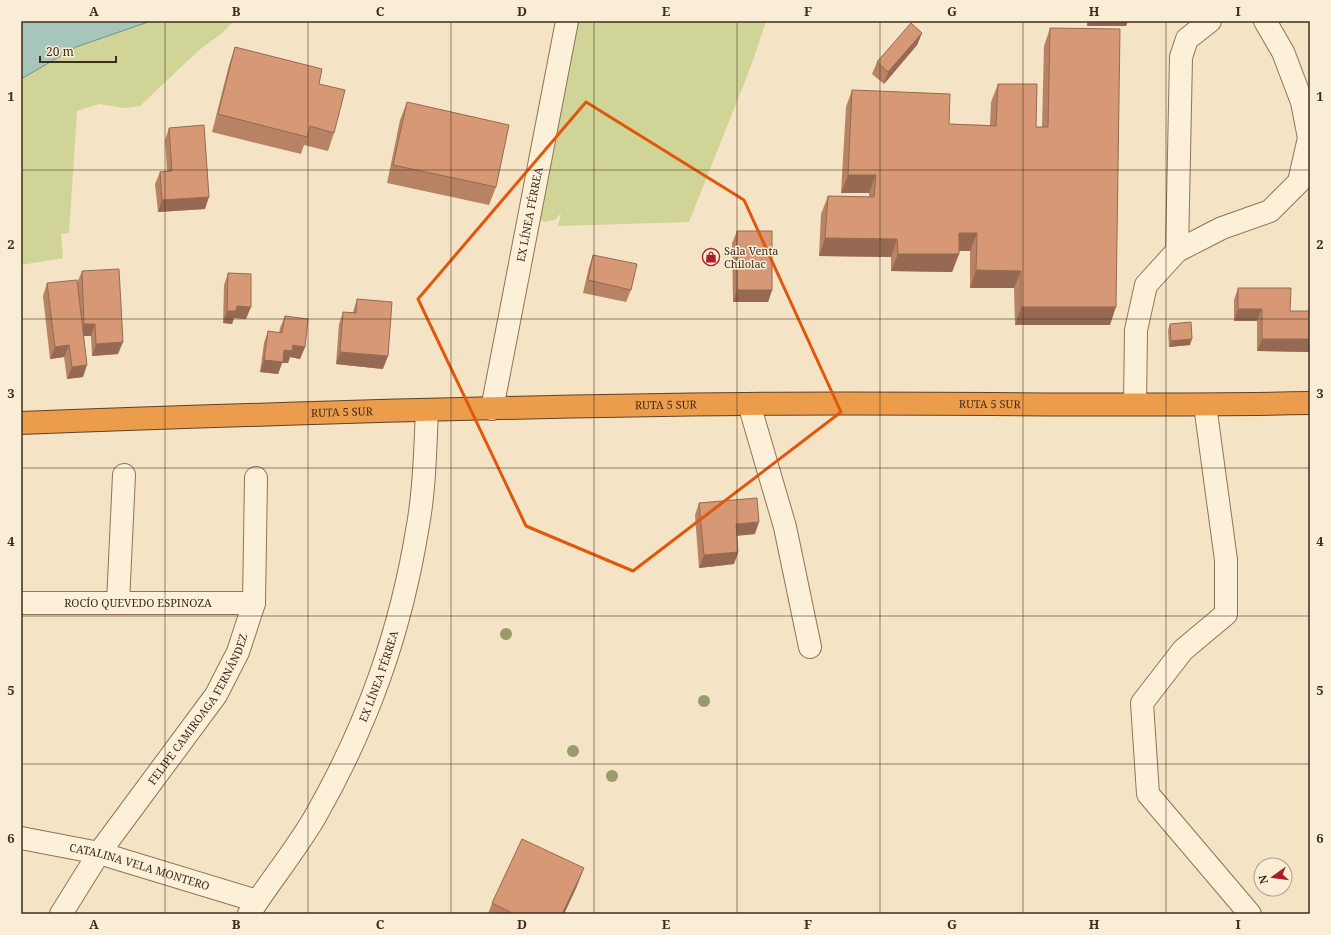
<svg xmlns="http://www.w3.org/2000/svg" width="1331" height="935" font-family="'Noto Serif',serif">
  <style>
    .green { fill: #d0d496 }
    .water { fill: #a6c6bb; stroke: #6b9689 }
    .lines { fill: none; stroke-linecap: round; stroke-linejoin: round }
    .minor-casing { stroke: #917357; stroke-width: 24 }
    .highway-casing { stroke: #5e412c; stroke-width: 24 }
    .minor { stroke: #fdf0d9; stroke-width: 22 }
    .highway { stroke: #ec9d4b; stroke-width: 22 }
    .tree { fill: #9b9a6a }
    .wall { fill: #b88365 }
    .shaded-wall { fill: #966a52 }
    .building { fill: #d69875; stroke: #966a52 }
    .marked { fill: none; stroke: #e0570d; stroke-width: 3; stroke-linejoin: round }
    .grid { fill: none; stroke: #3f2c1d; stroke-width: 1; stroke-opacity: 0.55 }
    .labels { text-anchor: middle; stroke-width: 3; stroke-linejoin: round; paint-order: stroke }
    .street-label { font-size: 11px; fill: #3f2c1d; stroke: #faedd5 }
    .poi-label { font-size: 11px; fill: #3f2c1d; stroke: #faedd5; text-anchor: start }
    .neatline { fill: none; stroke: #3f2c1d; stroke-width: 1.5 }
    .grid-label { font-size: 13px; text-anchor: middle; font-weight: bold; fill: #3f2c1d }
  </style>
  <rect width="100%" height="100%" fill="#f4e3c4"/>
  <g class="green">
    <path d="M21,21H234L221,34L199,50L140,106L125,108L99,104L77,111L69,233L61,234L63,258L21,265Z"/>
    <path d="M573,21H766L751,66L689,222L558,226L561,213L555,220L545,222L533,217Z"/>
  </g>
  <path class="water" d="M21,21H151L76,47L21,79Z"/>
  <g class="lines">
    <g class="minor-casing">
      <g id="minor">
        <path d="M1177,251L1181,57L1187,39L1210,21"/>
        <path d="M749,404L785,527L810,647"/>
        <path d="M1135,404L1136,330L1146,285L1177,251L1222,228L1270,211L1299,182L1309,138L1302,102L1283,52L1265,21"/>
        <path d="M1205,405L1226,560V614L1183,650L1142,703L1148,794L1250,914"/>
        <path id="s1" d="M492,409L567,21"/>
        <path id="s2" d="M21,603H254"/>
        <path d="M118,603L124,475"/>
        <path id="s3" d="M21,838L99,853L257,901"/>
        <path id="s4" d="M61,914L99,853L216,695L238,652L254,603L256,478"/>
        <path id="s5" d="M249,914C270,881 295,851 315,817C368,724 401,631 418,525C425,487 425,449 427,411"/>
      </g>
    </g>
    <g class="highway-casing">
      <g id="highway">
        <path id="s6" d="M21,423C263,414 505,406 746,404C934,402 1122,407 1310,403"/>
      </g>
    </g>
    <use href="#minor" class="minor"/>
    <use href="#highway" class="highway"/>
  </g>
  <g class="tree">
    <circle cx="506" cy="634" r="6"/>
    <circle cx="704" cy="701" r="6"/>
    <circle cx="573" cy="751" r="6"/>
    <circle cx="612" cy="776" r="6"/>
  </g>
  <g class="wall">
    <path d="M1087,21H1128L1126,26H1087Z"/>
    <path d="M1050,28L1110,325H1015L1014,288H970V251H959V254L952,272L891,271V257L819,256L821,214L828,196L869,197V193H841L846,107L852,90L949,124L990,125L991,102L998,84L1036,127H1042L1044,46Z"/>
    <path d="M922,33L917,45L884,84L872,74L877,62Z"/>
    <path d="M235,47L319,84L334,133L328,151L304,145L301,154L212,132L229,65Z"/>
    <path d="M407,102L496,187L489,205L387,183L400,120Z"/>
    <path d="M169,128L205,209L158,212L155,184L160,172L167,171L165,140Z"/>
    <path d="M737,231L772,290L768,302H733L732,243Z"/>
    <path d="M593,255L631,290L626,302L583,293L589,267Z"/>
    <path d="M82,271L118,354L92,356L91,336H84L83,377L67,379L64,357L50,359L43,296L47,283H77Z"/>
    <path d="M228,273L246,319L234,318L232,324L223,323L224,285Z"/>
    <path d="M1238,288L1290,311H1310V352L1257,351V321H1234V300Z"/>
    <path d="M357,299L383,369L336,364L339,324L343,312H353Z"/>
    <path d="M285,316L305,347L300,359L290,357L288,363H282L278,374L260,372L264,343L268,331L279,333L280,328Z"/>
    <path d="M1170,324L1190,345L1169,347L1168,330Z"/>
    <path d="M699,503L755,534L737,536L738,552L734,564L699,568L695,515Z"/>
    <path d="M577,886L564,914H488L492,903Z"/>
  </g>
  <g class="shaded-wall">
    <path d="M1089,21H1128L1126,26H1087Z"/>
    <path d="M922,33L917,45L884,84L888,72Z"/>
    <path d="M848,175H876L869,193H841Z"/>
    <path d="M209,197L205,209L158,212L162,200Z"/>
    <path d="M959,233H977L970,251H952Z"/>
    <path d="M825,238L897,239L891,257L819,256Z"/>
    <path d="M898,254H959L952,272L891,271Z"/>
    <path d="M976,270L1021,271L1014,288H970Z"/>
    <path d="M737,290H772L768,302H733Z"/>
    <path d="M237,306L251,307L246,319L234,318L232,324L223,323L227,311Z"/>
    <path d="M1021,307H1116L1110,325H1015Z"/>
    <path d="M1238,309H1262L1257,321H1234Z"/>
    <path d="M84,324H95L91,336H80Z"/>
    <path d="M1192,339L1190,345L1169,347L1171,341Z"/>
    <path d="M1262,339H1310V352L1257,351Z"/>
    <path d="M123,342L118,354L92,356L96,344Z"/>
    <path d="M69,345L64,357L50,359L55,347Z"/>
    <path d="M293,345L305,347L300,359L290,357L288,363H282L278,374L260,372L264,360L284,350Z"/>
    <path d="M340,352L388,356L383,369L336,364Z"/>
    <path d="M87,365L83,377L67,379L72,367Z"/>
    <path d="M759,522L755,534L732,536L736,524Z"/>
    <path d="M738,552L734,564L699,568L704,555Z"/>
    <path d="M584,868L577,886L564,914H562Z"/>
  </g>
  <g class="building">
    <path d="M911,23L922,33L888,72L877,62Z"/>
    <path d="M1050,28L1120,29L1116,307H1021V271L976,270L977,233H959V254H898L897,239L825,238L828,196L874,197L876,175H848L852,90L950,94L949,124L996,126L998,84H1037L1036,127H1048Z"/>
    <path d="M235,47L322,69L319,84L345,90L334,133L310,126L307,137L218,114Z"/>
    <path d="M407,102L509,125L496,187L393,165Z"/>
    <path d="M204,125L209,197L162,200L160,172L172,171L169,128Z"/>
    <rect x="737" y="231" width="35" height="59"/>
    <path d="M593,255L637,264L631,290L588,280Z"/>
    <path d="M119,269L123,342L96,344L95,324H84L82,271Z"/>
    <path d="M228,273L251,274V307L237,306L236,311H227Z"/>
    <path d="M77,280L87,365L72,367L69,345L55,347L47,283Z"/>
    <path d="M1238,288H1291L1290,311H1310V339H1262V309H1238Z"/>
    <path d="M357,299L392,302L388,356L340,352L343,312L356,313Z"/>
    <path d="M285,316L308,319L305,347L293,345L292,351L284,350L283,362L264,360L268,331L282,333Z"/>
    <path d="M1191,322L1192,339L1171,341L1170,324Z"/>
    <path d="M757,498L759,522L736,524L738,552L704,555L699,503Z"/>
    <path d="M522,839L584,868L562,914H514L492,903Z"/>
  </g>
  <path class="marked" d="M586,102L744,200L841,412L633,571L526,526L418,299Z"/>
  <path class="grid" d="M165,21V914M308,21V914M451,21V914M594,21V914M737,21V914M880,21V914M1023,21V914M1166,21V914M21,170H1310M21,319H1310M21,468H1310M21,616H1310M21,764H1310"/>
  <defs>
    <g id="shop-ring" transform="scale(0.9)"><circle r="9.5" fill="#faedd5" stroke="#a81f28" stroke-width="1.5"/><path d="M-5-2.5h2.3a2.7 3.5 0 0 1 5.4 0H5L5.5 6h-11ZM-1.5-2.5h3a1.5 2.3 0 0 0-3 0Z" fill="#a81f28"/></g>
  </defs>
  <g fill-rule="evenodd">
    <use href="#shop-ring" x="711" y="257"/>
  </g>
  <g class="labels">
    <g class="street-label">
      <text dy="4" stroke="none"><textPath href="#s1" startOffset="198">EX LÍNEA FÉRREA</textPath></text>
      <text dy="4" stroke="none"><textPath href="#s6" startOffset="969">RUTA 5 SUR</textPath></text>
      <text dy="4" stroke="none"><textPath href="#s6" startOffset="645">RUTA 5 SUR</textPath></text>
      <text dy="4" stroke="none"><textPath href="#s6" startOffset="321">RUTA 5 SUR</textPath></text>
      <text dy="4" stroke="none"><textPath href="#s2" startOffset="117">ROCÍO QUEVEDO ESPINOZA</textPath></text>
      <text dy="4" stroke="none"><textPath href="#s5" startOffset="272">EX LÍNEA FÉRREA</textPath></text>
      <text dy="4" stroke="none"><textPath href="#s4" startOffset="247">FELIPE CAMIROAGA FERNÁNDEZ</textPath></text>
      <text dy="4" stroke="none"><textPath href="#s3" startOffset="122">CATALINA VELA MONTERO</textPath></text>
    </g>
    <g class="poi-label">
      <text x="724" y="255">Sala Venta<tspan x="724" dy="13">Chilolac</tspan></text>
    </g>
  </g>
  <rect width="1331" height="935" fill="none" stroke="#faedd5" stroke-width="44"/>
  <g transform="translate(1273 877) rotate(256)"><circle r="19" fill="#faedd5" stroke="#afa08b"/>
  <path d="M0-3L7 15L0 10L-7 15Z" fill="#a81f28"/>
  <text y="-6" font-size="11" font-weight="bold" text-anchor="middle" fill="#3f2c1d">N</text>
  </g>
  <path d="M40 56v6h76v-6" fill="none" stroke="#3f2c1d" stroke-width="2"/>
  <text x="46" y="56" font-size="12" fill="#3f2c1d" stroke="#faedd5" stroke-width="3" paint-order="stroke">20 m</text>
  <rect x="22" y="22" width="1287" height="891" class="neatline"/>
  <g class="grid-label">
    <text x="94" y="16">A</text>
    <text x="236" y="16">B</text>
    <text x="380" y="16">C</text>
    <text x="522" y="16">D</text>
    <text x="666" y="16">E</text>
    <text x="808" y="16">F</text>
    <text x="952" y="16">G</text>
    <text x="1094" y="16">H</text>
    <text x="1238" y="16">I</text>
    <text x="11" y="101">1</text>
    <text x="1320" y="101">1</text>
    <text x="11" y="249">2</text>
    <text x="1320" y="249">2</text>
    <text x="11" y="398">3</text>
    <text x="1320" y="398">3</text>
    <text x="11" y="546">4</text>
    <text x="1320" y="546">4</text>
    <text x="11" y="695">5</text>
    <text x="1320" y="695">5</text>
    <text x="11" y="843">6</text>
    <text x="1320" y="843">6</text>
    <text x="94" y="929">A</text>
    <text x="236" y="929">B</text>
    <text x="380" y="929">C</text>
    <text x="522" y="929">D</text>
    <text x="666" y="929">E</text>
    <text x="808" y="929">F</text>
    <text x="952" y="929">G</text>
    <text x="1094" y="929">H</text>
    <text x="1238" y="929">I</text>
  </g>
</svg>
